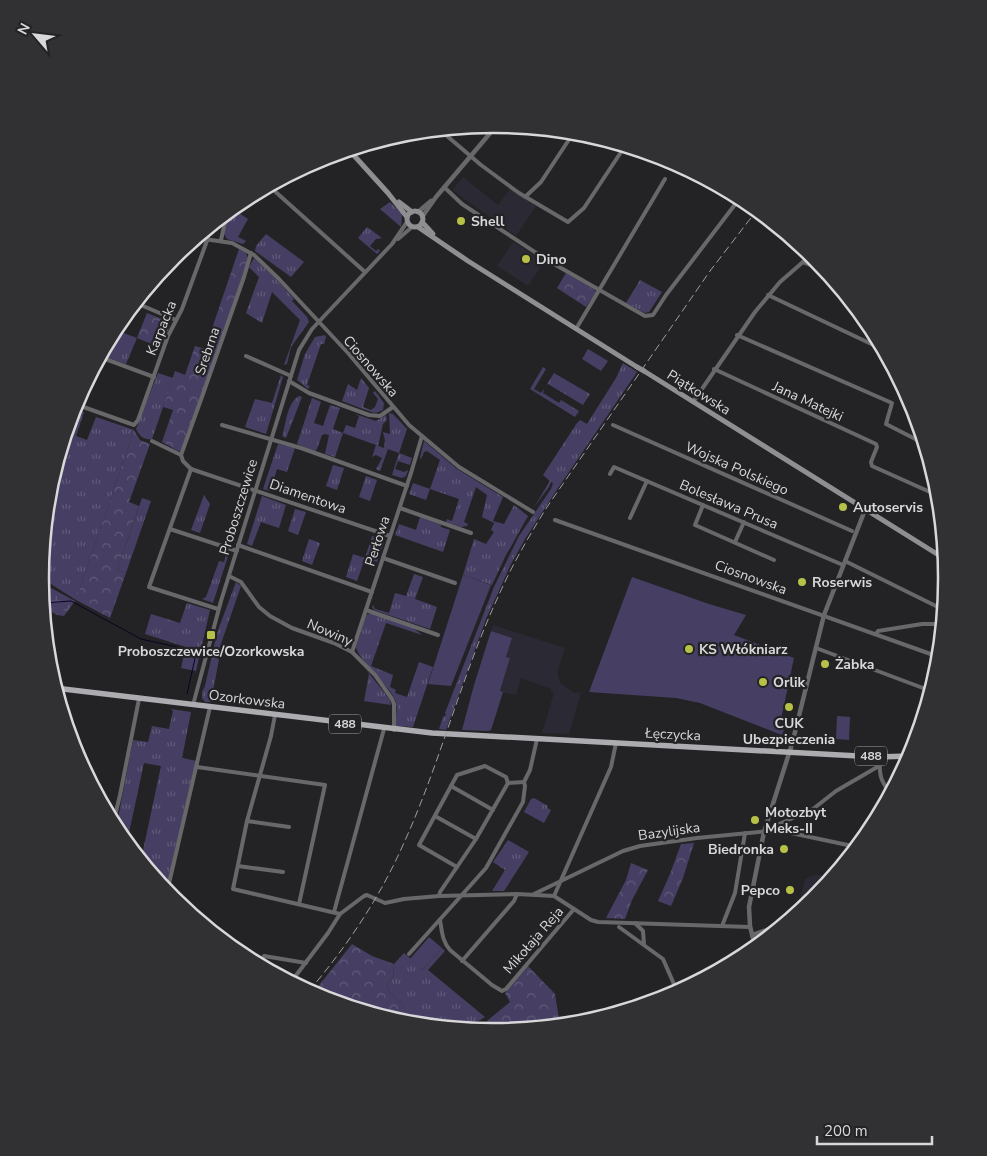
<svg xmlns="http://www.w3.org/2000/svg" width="987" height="1156" font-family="'Nunito Sans',sans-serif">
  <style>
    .built { fill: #2b2933 }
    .grass { fill: url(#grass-tufts) }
    .forest { fill: url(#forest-crowns) }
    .wetland { fill: url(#wetland-marsh) }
    .garden { fill: #473f63 }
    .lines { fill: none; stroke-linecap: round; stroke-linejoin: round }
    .stream { stroke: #0c0221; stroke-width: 1 }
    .minor { stroke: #68686a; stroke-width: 4 }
    .tertiary { stroke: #68686a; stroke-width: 4.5 }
    .secondary { stroke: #8f8f92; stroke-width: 5 }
    .primary { stroke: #adadb1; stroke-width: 5.5 }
    .rail { stroke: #9e9ea1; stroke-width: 1; stroke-dasharray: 8 4; stroke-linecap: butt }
    .secondary-bridge { stroke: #8f8f92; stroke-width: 5 }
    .poi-dot { fill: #b7c148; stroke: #232326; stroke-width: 2 }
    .labels { text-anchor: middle; stroke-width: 4.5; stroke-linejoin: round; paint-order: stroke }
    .shield { fill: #232326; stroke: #a2a1a4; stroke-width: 1 }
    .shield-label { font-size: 12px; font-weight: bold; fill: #d8d7da }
    .poi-label { font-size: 14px; font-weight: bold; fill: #d8d7da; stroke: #232326; text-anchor: start }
    .street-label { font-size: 14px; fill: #d8d7da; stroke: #232326 }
    .rim { fill: none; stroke: #d8d7da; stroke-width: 2.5 }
  </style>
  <defs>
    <pattern id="grass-tufts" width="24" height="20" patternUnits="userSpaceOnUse" patternTransform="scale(1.25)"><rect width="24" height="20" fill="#473f63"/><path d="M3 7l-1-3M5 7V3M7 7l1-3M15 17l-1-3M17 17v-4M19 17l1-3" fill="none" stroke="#615a79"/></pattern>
    <pattern id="forest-crowns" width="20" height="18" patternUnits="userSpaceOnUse" patternTransform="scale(1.25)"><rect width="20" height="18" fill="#473f63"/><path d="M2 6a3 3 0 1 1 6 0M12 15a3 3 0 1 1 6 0" fill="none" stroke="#615a79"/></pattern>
    <pattern id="wetland-marsh" width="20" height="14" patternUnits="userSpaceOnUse" patternTransform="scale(1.25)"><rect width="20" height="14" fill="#473f63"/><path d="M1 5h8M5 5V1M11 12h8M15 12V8" fill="none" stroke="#615a79"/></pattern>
  </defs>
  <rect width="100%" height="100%" fill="#232326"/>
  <g class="built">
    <path d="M463,177L498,205L510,189L536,206L516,236L452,190Z"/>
    <path d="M513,242L542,260V265L528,286L497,266Z"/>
    <path d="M493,625L565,648L557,672L560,683L574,693L581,692L569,734L542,733L554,693L551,692V689L521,678L516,695L500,692L510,658L506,657L512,638L491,631Z"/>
    <path d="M817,874L830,879L814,899L797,913L805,879Z"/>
  </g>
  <g class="grass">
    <path d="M390,202L402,214L401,227L380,209Z"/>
    <path d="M233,209L248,219L238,237L246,241L243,244L227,239L224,234L229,211Z"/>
    <path d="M367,227L382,238L376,239L370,246L376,251L378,249L380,251L377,254L358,238Z"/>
    <path d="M266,234L304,262L291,277L255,251L256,246Z"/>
    <path d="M254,258L279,282L294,299L292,301L307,317L309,322L291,347L287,364L284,365L300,320L272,292L262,323L246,313L259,277L249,267Z"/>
    <path d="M640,280L662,292L649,312L645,313L626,303Z"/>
    <path d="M115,330L137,338L126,364L101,355Z"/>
    <path d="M325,335L326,337L324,344H321L307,385L310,386L308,389L297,380L305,354L315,337Z"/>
    <path d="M623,363L637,372L558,488L525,539L511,564L486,619L446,730L439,729L443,717L446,715L445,713L494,587L519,536L551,489L553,483L551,482L549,487L534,507L550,481L543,475L577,423L580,420L587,424L616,378Z"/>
    <path d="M543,367L546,369L534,389L541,393L544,389L543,393L559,403L561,400L579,411L575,417L530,389Z"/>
    <path d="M158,373L173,378L152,439C143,440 140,436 136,429Z"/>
    <path d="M554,373L590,394L583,405L548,384L546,386Z"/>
    <path d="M281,375L283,377L266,434L245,427L255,399L272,403Z"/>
    <path d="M361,378L369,388L363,407L371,410L375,407L378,399L373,393L375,391L384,403L383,410L376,413L371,412L342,401L348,384L357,390Z"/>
    <path d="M312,398L321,402L314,423L323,426L330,405L340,408L333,429L343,433L346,425L355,428L359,416L355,414L376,421L386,415L387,420L383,424L378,446L384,448L385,440L383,432L390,434L389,413L393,414L407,429L399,453L412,458L410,465L398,461L395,469L404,472L408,470L406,476L402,478L392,475L399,453L388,449L380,471L376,469L382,458L376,455L372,457L376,445L343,433L335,457L325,454L329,435L325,434L322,435L317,449L315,451L297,444Z"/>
    <path d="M73,409L84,412L76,436L87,440L96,417L134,430L76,600L40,577L49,489Z"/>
    <path d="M424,441L457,469L503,497L493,521L504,524L514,505L528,516L505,557L492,585L463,575L474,539L486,544L494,532L491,530L494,523L482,517L487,495L476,487L464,522L468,524L467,526L461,527L446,522L447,519L452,521L459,499L430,489L426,500L409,494L413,483L430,489L440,460L427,451L424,452L421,459L420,458Z"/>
    <path d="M278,444L295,448L287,472L277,469L270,491L263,489Z"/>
    <path d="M333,465L344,468L337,490L326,486Z"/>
    <path d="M366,476L377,480L370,501L359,497Z"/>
    <path d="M204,495L210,504L200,533L191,530Z"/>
    <path d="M262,496L286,505L279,528L261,522L252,546L247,544Z"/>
    <path d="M142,498L151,501L126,573L117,570Z"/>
    <path d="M295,509L306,512L298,535L288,531Z"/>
    <path d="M420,517L441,525V527L450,530L443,552L395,535L399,524L416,530Z"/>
    <path d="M372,536L383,539L384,542L377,562L365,558L357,581L346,577L353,554L365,558Z"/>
    <path d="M309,539L320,543L312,565L302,561Z"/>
    <path d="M227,551L229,553L213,603L202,599L206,597L219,561L224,562Z"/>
    <path d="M414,574L423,577L415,599L437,607L430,629L374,610L372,607L373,605L375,609L389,613L395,593L406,596Z"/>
    <path d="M236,582L241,586L216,658L219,659L211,702H205L202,698V692L205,686L217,633Z"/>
    <path d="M187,603L210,610L196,671L181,668L186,647L145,634L151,614L180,623Z"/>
    <path d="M371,613L412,627L422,635L386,623L371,666L393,675L390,687L396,690L395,693L407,697L419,662L433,667L413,727L396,726C395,718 398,709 396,702C390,685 358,660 356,647L366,615Z"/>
    <path d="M365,668L390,700L391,705L364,701L369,674Z"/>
    <path d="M171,709L191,712L182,758L197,761L193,772L166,890L141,860L161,766L144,763L127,842L115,827L119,813L133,740L148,742L152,726L169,729L173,711Z"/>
    <path d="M534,798L548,806L547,808L551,810L544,823L524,812L531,799Z"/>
    <path d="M508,840L529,852L504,891H492L505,870L493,862Z"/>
    <path d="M442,948L445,951L428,970L485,1017C462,1033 415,1026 390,1018L404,1006L387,989L388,982L393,977L394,964L404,953L423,969Z"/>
  </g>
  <g class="forest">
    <path d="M239,249L246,253L248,258L243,276L183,446L180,451H178L162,442L173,410L163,407L175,371L185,375L195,346L205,349Z"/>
    <path d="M566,273L595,290L596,292L586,307L557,288Z"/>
    <path d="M147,313L169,322L170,325L161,348L137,338Z"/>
    <path d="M299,396L302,397L286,438L282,436L283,434C286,421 288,402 299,396Z"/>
    <path d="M134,430L140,440L150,444L129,502L139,506L117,570L126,573L110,618L76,600Z"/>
    <path d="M694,843L683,878L671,906L658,901L670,874L681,844Z"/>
    <path d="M631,863L648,870L632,900L625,919L606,918L626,880Z"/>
    <path d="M352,944L372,956L394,964L393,977L388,982L387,989L404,1006L390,1018L320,997L313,993Z"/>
    <path d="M528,966L555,994L560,1025L521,1029L487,1024V1021L510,1002L505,993Z"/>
  </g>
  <path class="wetland" d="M51,588L75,601L64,616L57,615L43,607L42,599Z"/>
  <g class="garden">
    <path d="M588,349L608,361L601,371L582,359Z"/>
    <path d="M463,575L491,585L451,686L428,684Z"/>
    <path d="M632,577L709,604L746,615L734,635L794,658L780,724L785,727L782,735L700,703L676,698L589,692Z"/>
    <path d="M491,631L512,638L506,657L510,658L500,691L503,692L491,730L488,731L462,730L474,685Z"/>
    <path d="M837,716L850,717L849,740L836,739Z"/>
    <path d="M429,937L442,948L423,969L410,959Z"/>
  </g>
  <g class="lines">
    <path class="stream" d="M42,603L71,601L141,639L186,649L196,654L187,694"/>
    <g class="minor">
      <path d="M440,130L481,165L519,193L568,222L584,208L625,146"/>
      <path d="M656,156L704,183L708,184L711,183"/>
      <path d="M269,186L365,272"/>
      <path d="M444,187L462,204L547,260L645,316L653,315L666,295L740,198"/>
      <path d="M525,197L541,182L574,132"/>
      <path d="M197,238L232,243L254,255L279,279L348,353L409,425L459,467L533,512"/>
      <path d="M398,239L412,227"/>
      <path d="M221,240L227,213"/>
      <path d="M803,262L825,270"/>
      <path d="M768,295L884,350"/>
      <path d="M136,303L176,320"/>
      <path d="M576,329L665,179"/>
      <path d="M737,335L892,403L886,424L925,444"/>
      <path d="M246,356L291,376"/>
      <path d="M100,357L154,377"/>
      <path d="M714,369L876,444L877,447L871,462L872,466L939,496"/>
      <path d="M289,381L309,393L369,415L380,416L393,407"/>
      <path d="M693,402L755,312L780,282L811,255"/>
      <path d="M75,404L134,425L138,420L168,336L182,309L208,238"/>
      <path d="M222,425L301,448L407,486"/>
      <path d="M613,425L852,531"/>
      <path d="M152,441L181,455L183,461L191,469L390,536"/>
      <path d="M181,455L203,394L244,277L251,253"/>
      <path d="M191,469L149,587L218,609"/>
      <path d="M610,474L614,467L843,565"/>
      <path d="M703,505L695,525L774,560"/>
      <path d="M400,508L471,533"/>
      <path d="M630,518L647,481"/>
      <path d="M555,520L939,657"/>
      <path d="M170,529L237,551"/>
      <path d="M735,542L744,522"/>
      <path d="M238,545L372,592"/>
      <path d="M383,558L455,583"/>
      <path d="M845,561L944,610"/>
      <path d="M229,576L241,582L259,607L270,616L292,628L334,643L352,652L375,675L392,699L394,704V730"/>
      <path d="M366,610L438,635"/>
      <path d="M876,634L878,631L922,624H942"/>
      <path d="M816,648L931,691"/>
      <path d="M352,652L411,473L422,436"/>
      <path d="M59,700L61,689"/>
      <path d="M193,705L221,601L299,350L312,329L392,244L407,222"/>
      <path d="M275,715L271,736L247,821L233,889L340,914"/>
      <path d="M880,757C879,774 880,780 890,793"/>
      <path d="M197,767L325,785L299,904"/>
      <path d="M451,786L493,810"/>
      <path d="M435,816L476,839"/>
      <path d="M247,821L289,827"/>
      <path d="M113,824L120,795L139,699"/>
      <path d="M775,832L777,825L813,809L836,791L879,766"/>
      <path d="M238,866L283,872"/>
      <path d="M457,867L419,845L457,775L485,766L506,777L508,783"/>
      <path d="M167,892L210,707"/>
      <path d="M534,894L623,851L640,846L697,838L770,831L791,833L857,847"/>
      <path d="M439,896L440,892L476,839L508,783L524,782L530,770L537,739"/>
      <path d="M554,896L611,767L616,743"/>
      <path d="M334,912L384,729"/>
      <path d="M440,920C442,931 442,941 450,950L492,985L502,991L506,989L574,909"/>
      <path d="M635,923L643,931L644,944"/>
      <path d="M722,926L735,893L745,833"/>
      <path d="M619,927L663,959L677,991"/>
      <path d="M752,935L783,924"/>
      <path d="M409,954L486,868L523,802L525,786L524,782"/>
      <path d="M264,956L306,963"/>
      <path d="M462,961L514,901L517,894"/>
      <path d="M291,982L328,933L340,914L364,896L367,895L385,903L404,899L439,896L517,894L554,896L591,920L598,922L750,927"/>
    </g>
    <g class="tertiary">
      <path d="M418,212L431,201"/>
      <path d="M422,217L436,197L497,125"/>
      <path d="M755,947L750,926L749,907L764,832L792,744L824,615L865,510"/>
    </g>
    <g class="secondary">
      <path d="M349,150L388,193L407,217"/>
      <path d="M399,202L412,212"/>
      <circle cx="415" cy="219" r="8"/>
      <path d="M422,222L433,234"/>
      <path d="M418,227L468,261L637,367"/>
      <path d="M644,371L945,559"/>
    </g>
    <path class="primary" d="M55,688L432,733L877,757L910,756"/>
    <path class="rail" d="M309,991C347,946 379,899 403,845C440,764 461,677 498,597C512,565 529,536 547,507L710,271L757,210"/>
    <path class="secondary-bridge" d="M637,367L644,371"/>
  </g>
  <g class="poi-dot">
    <circle cx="461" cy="221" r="5"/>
    <circle cx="526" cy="259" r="5"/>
    <circle cx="843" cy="507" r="5"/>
    <circle cx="802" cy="582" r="5"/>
    <rect x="206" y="630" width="10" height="10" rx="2.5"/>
    <circle cx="689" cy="649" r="5"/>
    <circle cx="825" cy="664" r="5"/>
    <circle cx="763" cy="682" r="5"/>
    <circle cx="789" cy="707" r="5"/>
    <circle cx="755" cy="820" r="5"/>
    <circle cx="784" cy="849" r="5"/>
    <circle cx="790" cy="890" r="5"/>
  </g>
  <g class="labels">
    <g class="shield">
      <rect x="329" y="714.5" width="32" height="19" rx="4"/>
      <rect x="855" y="746.5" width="32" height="19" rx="4"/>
    </g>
    <g class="shield-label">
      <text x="345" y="728">488</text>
      <text x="871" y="760">488</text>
    </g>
    <g class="poi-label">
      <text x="471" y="226">Shell</text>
      <text x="536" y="264">Dino</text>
      <text x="853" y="512">Autoservis</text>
      <text x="812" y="587">Roserwis</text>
      <text x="699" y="654">KS Włókniarz</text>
      <text x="211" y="656" text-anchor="middle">Proboszczewice/Ozorkowska</text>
      <text x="835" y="669">Żabka</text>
      <text x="773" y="687">Orlik</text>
      <text x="789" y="728" text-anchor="middle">CUK<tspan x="789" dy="16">Ubezpieczenia</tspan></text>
      <text x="765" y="817">Motozbyt<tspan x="765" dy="16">Meks-II</tspan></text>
      <text x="774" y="854" text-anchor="end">Biedronka</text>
      <text x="780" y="895" text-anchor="end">Pepco</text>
    </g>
    <g class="street-label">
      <text transform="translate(161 328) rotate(-68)" y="5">Karpacka</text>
      <text transform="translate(207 351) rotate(-71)" y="5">Srebrna</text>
      <text transform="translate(371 366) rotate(49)" y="5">Ciosnowska</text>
      <text transform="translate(699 392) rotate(32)" y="5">Piątkowska</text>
      <text transform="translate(808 401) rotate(25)" y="5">Jana Matejki</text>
      <text transform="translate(737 468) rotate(24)" y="5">Wojska Polskiego</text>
      <text transform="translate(308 496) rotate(19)" y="5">Diamentowa</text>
      <text transform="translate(729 504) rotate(23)" y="5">Bolesława Prusa</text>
      <text transform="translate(238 507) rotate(-73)" y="5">Proboszczewice</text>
      <text transform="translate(377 541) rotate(-72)" y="5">Perłowa</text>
      <text transform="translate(751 577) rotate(20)" y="5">Ciosnowska</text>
      <text transform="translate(330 632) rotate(23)" y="5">Nowiny</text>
      <text transform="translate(247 699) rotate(7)" y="5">Ozorkowska</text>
      <text transform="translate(673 734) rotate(3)" y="5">Łęczycka</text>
      <text transform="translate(669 831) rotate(-8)" y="5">Bazylijska</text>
      <text transform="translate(533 940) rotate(-49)" y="5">Mikołaja Reja</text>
    </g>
  </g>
  <path d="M0 0H987V1156H0ZM493 133H494A444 444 0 0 1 938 577V579A444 444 0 0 1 494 1023H493A444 444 0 0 1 49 579V577A444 444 0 0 1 493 133Z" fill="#313134" fill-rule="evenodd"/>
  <path class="rim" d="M493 133H494A444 444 0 0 1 938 577V579A444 444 0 0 1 494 1023H493A444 444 0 0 1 49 579V577A444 444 0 0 1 493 133Z"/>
  <g transform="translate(35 35) rotate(298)" stroke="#232326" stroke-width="4" paint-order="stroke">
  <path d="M0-4L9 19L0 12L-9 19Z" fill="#d8d7da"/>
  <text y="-8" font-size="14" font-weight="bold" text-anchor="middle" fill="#d8d7da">N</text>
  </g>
  <path d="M817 1136v8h115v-8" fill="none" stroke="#d8d7da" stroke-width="2.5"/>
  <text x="824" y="1136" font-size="15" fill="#d8d7da" stroke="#232326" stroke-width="4" paint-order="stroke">200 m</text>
</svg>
